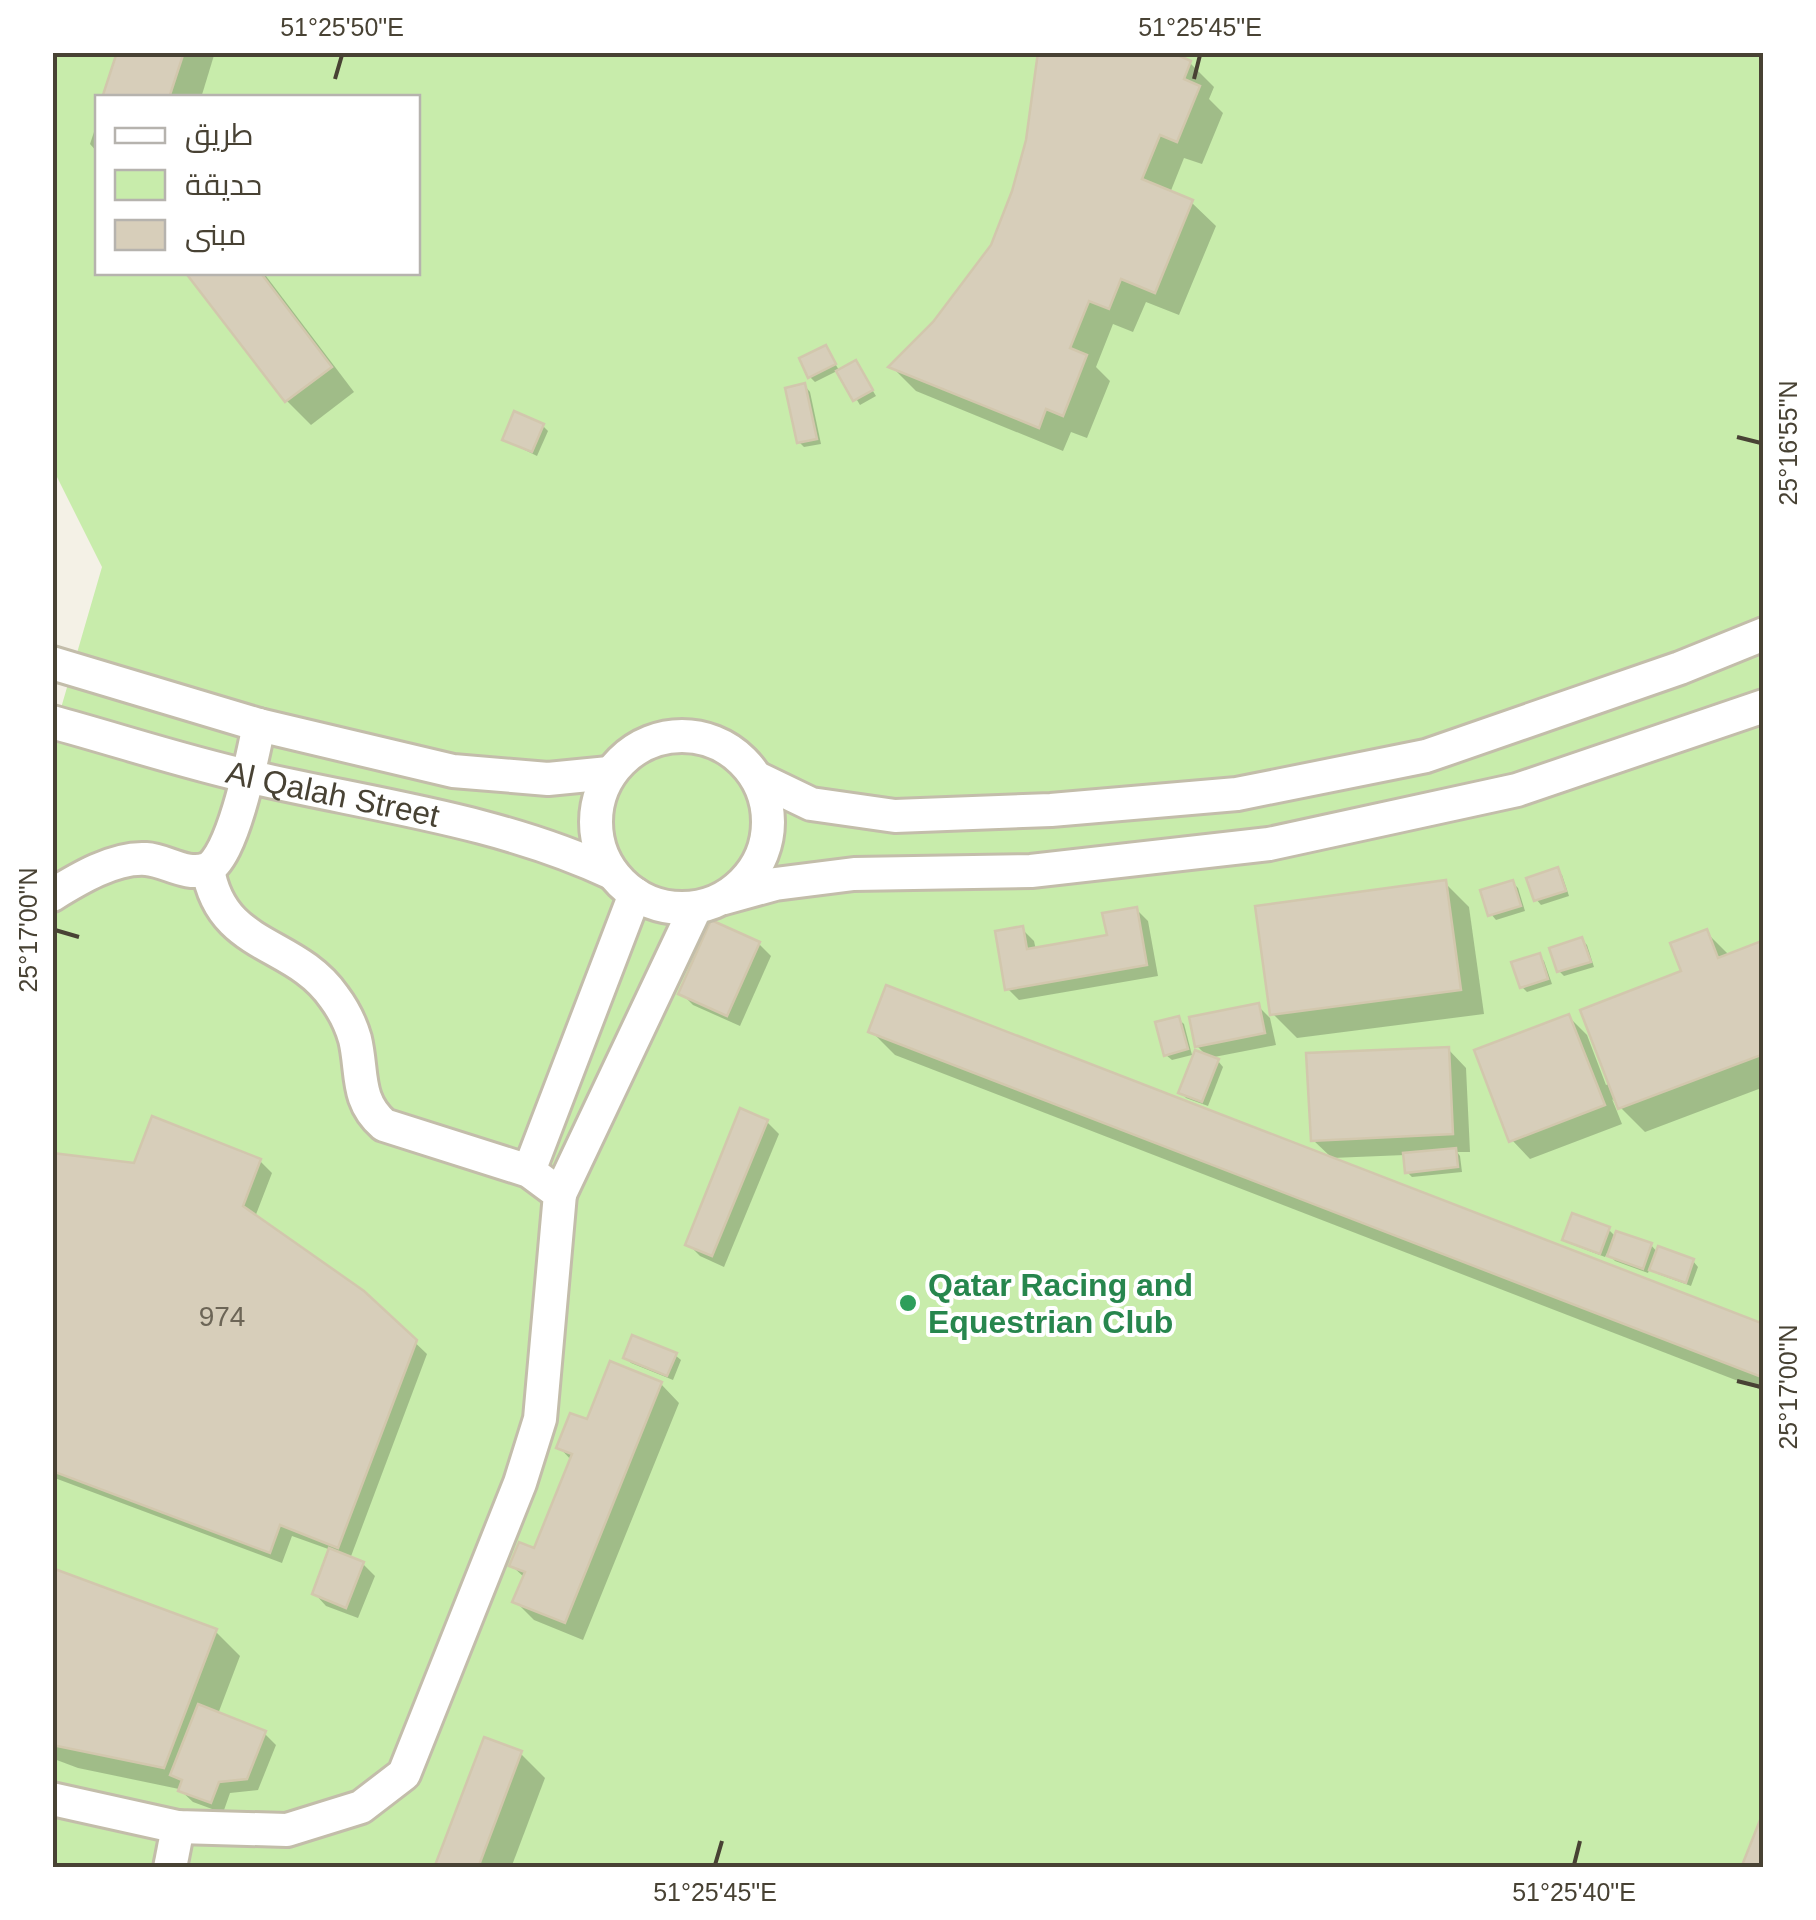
<svg xmlns="http://www.w3.org/2000/svg" width="1816" height="1920" font-family="Helvetica,Cairo,sans-serif">
  <style>
    .green { fill: #c8ecab; fill-rule: evenodd }
    .shadow { fill: #0003 }
    .building { fill: #d7ceba; stroke: #d2c7ad; stroke-width: 2.5 }
    .lines { fill: none; stroke-linecap: round; stroke-linejoin: round }
    .minor-casing { stroke: #c3bdaa; stroke-width: 38 }
    .minor { stroke: #fff; stroke-width: 32 }
    .ticks { fill: none; stroke: #484234; stroke-width: 4 }
    .leisure-dot { fill: #2e9e5b; stroke: #fff; stroke-width: 4 }
    .labels { text-anchor: middle; stroke-width: 8; stroke-linejoin: round; paint-order: stroke }
    .number-label { font-size: 28px; fill: #6c6556 }
    .street-label { font-size: 32px; fill: #484234; stroke: #fff }
    .leisure-label { font-size: 32px; font-weight: bold; fill: #27864d; stroke: #fff; text-anchor: start }
    .neatline { fill: none; stroke: #484234; stroke-width: 4 }
    .ticks-label { font-size: 25px; text-anchor: middle; fill: #484234 }
  </style>
  <rect width="100%" height="100%" fill="#f4f1e6"/>
  <path class="green" d="M53,53H1763V1867H53L52,739L102,567L53,469ZM98,98H418V272H98Z"/>
  <g class="shadow">
    <path d="M119,52H215L201,98H105Z"/>
    <path d="M1190,63L1214,87L1209,99L1223,113L1202,164L1184,158L1170,193L1191,202L1216,226L1179,315L1146,302L1133,332L1113,324L1096,367L1110,381L1087,438L1071,432L1063,451L916,391L892,367Z"/>
    <path d="M98,120V153L90,144Z"/>
    <path d="M189,272H263L354,392L311,425L287,401Z"/>
    <path d="M826,348L840,372L856,363L876,396L860,405L839,370L815,382L810,377Z"/>
    <path d="M805,386L810,392L821,444L804,447L799,442Z"/>
    <path d="M543,426L548,431L537,456L505,440Z"/>
    <path d="M1557,870L1562,875L1569,896L1541,905L1536,899Z"/>
    <path d="M1512,882L1518,888L1525,911L1496,920L1491,914Z"/>
    <path d="M1445,883L1469,907L1484,1014L1297,1038L1273,1014Z"/>
    <path d="M1136,909L1148,921L1158,976L1019,1000L1007,988L1022,929L1034,941L1036,950L1110,937Z"/>
    <path d="M1706,932L1730,956L1764,943V1087L1645,1132L1612,1099L1622,1124L1530,1159L1512,1140L1569,1017L1587,1035L1606,1085L1611,1083L1685,972Z"/>
    <path d="M1582,940L1587,945L1594,967L1564,976L1559,971Z"/>
    <path d="M759,944L771,956L740,1026L693,1005L681,993Z"/>
    <path d="M1539,956L1544,961L1552,984L1527,992L1522,987Z"/>
    <path d="M1258,1006L1270,1018L1276,1045L1209,1058L1197,1046Z"/>
    <path d="M1178,1019L1184,1024L1192,1055L1172,1060L1166,1055Z"/>
    <path d="M871,1031L1764,1327V1391L895,1055Z"/>
    <path d="M1448,1049L1466,1068L1470,1152H1457L1460,1156L1462,1172L1412,1177L1407,1172L1405,1155L1332,1158L1313,1140Z"/>
    <path d="M1218,1061L1223,1067L1208,1106L1186,1098L1181,1092Z"/>
    <path d="M767,1122L779,1134L724,1267L700,1256L688,1244Z"/>
    <path d="M52,1157L135,1165L260,1161L272,1173L255,1217L363,1293L427,1354L350,1559L363,1564L375,1576L358,1618L326,1606L315,1594L331,1550L292,1536L282,1563L52,1477Z"/>
    <path d="M1608,1229L1616,1237L1651,1245L1658,1253L1693,1261L1698,1267L1691,1286L1658,1274L1650,1267L1648,1273L1615,1261L1607,1253L1605,1257L1571,1244L1565,1239Z"/>
    <path d="M675,1355L681,1360L673,1380L631,1363L626,1358Z"/>
    <path d="M661,1384L679,1403L583,1640L534,1620L515,1601L525,1578L512,1566L536,1551L572,1461L559,1447L588,1422Z"/>
    <path d="M52,1570L216,1632L240,1656L218,1714L264,1733L276,1745L258,1790L230,1793L223,1813L193,1802L179,1789L78,1768L54,1759L52,1763Z"/>
    <path d="M521,1754L545,1778L511,1868H437Z"/>
  </g>
  <g class="building">
    <path d="M117,52H184L169,98H102Z"/>
    <path d="M1038,52H1171L1191,61L1184,79L1200,86L1177,142L1160,135L1142,179L1193,200L1155,293L1121,279L1109,309L1089,301L1070,348L1087,355L1063,416L1046,409L1039,428L888,367L933,322L991,245L1012,191L1026,140Z"/>
    <path d="M185,272H260L332,367L285,402Z"/>
    <path d="M826,345L836,364L808,378L799,358Z"/>
    <path d="M856,360L873,390L853,401L836,371Z"/>
    <path d="M805,383L817,439L797,443L785,388Z"/>
    <path d="M514,411L544,424L532,452L502,440Z"/>
    <path d="M1558,867L1566,891L1534,901L1526,878Z"/>
    <path d="M1446,880L1461,990L1270,1015L1255,906Z"/>
    <path d="M1513,880L1521,906L1488,916L1480,890Z"/>
    <path d="M1137,907L1147,965L1005,990L995,931L1023,926L1027,949L1107,935L1102,913Z"/>
    <path d="M711,920L760,942L727,1016L678,994Z"/>
    <path d="M1707,929L1718,958L1764,940V1054L1618,1109L1580,1010L1681,971L1670,943Z"/>
    <path d="M1582,937L1591,962L1557,972L1549,948Z"/>
    <path d="M1540,953L1548,979L1520,988L1511,962Z"/>
    <path d="M886,985L1764,1324V1378L868,1032Z"/>
    <path d="M1259,1003L1265,1033L1195,1047L1189,1017Z"/>
    <path d="M1569,1014L1605,1105L1509,1142L1474,1050Z"/>
    <path d="M1179,1016L1188,1049L1164,1056L1155,1022Z"/>
    <path d="M1449,1047L1453,1134L1311,1141L1306,1053Z"/>
    <path d="M1195,1050L1219,1059L1202,1102L1178,1093Z"/>
    <path d="M740,1108L768,1120L712,1256L685,1245Z"/>
    <path d="M152,1116L261,1159L243,1206L364,1291L417,1340L338,1548L280,1525L270,1553L52,1471V1153L134,1163Z"/>
    <path d="M1456,1148L1458,1167L1405,1173L1403,1153Z"/>
    <path d="M1572,1213L1610,1227L1600,1254L1562,1240Z"/>
    <path d="M1616,1231L1652,1243L1643,1269L1607,1256Z"/>
    <path d="M1658,1246L1694,1259L1686,1283L1649,1270Z"/>
    <path d="M632,1335L677,1353L667,1376L623,1358Z"/>
    <path d="M610,1361L662,1382L565,1623L512,1602L525,1572L509,1566L519,1542L534,1548L572,1454L556,1448L570,1413L587,1419Z"/>
    <path d="M329,1548L364,1562L346,1608L312,1594Z"/>
    <path d="M52,1568L217,1629L164,1768L52,1745Z"/>
    <path d="M198,1704L266,1731L247,1779L219,1782L211,1803L178,1791L182,1780L170,1775Z"/>
    <path d="M484,1737L522,1751L478,1868H434Z"/>
    <path d="M1764,1810V1868H1741Z"/>
  </g>
  <g class="lines">
    <g class="minor-casing">
      <g id="minor">
        <path d="M52,663L259,725L453,771L548,779L609,773"/>
        <path id="s1" d="M52,722C118,740 184,762 251,777C372,805 499,820 612,873"/>
        <circle cx="682" cy="822" r="86"/>
        <path d="M757,778L811,804L895,816L1051,810L1237,794L1426,756L1680,668L1764,634"/>
        <path d="M52,895C78,879 114,857 146,859C166,860 186,877 207,869C233,858 253,754 259,725"/>
        <path d="M724,898L775,884L854,874L1031,871L1269,844L1517,790L1764,706"/>
        <path d="M529,1171L635,894"/>
        <path d="M560,1194L695,909"/>
        <path d="M52,1799L178,1827L287,1830L361,1807L404,1774L520,1483L540,1419L560,1194L529,1171L384,1125C355,1100 363,1072 355,1039C351,1025 343,1009 334,997C295,940 221,950 208,869"/>
        <path d="M170,1868L178,1827"/>
      </g>
    </g>
    <use href="#minor" class="minor"/>
  </g>
  <path class="ticks" d="M335,79L342,55M1194,79L1200,55M1737,437L1761,443M55,930L79,937M1737,1381L1761,1387M715,1865L722,1841M1574,1865L1580,1841"/>
  <circle class="leisure-dot" cx="908" cy="1303" r="10"/>
  <g class="labels">
    <g class="number-label">
      <text x="222" y="1326">974</text>
    </g>
    <g class="street-label">
      <text dy="11" stroke="none"><textPath href="#s1" startOffset="290">Al Qalah Street</textPath></text>
    </g>
    <g class="leisure-label">
      <text x="928" y="1296">Qatar Racing and<tspan x="928" dy="37">Equestrian Club</tspan></text>
    </g>
  </g>
  <rect width="1816" height="1920" fill="none" stroke="#ffffff" stroke-width="110"/>
  <rect x="95" y="95" width="325" height="180" fill="#ffffff" stroke="#b6b3ae" stroke-width="2.5"/>
  <rect x="115" y="128" width="50" height="15" fill="#ffffff" stroke="#b6b3ae" stroke-width="2.5"/>
  <text x="185" y="145" font-size="30" fill="#484234">طريق</text>
  <rect x="115" y="170" width="50" height="30" fill="#c8ecab" stroke="#b6b3ae" stroke-width="2.5"/>
  <text x="185" y="195" font-size="30" fill="#484234">حديقة</text>
  <rect x="115" y="220" width="50" height="30" fill="#d7ceba" stroke="#b6b3ae" stroke-width="2.5"/>
  <text x="185" y="245" font-size="30" fill="#484234">مبنى</text>
  <rect x="55" y="55" width="1706" height="1810" class="neatline"/>
  <g class="ticks-label">
    <text x="342" y="36">51°25'50"E</text>
    <text x="1200" y="36">51°25'45"E</text>
    <text transform="translate(1788 443) rotate(-90)" y="9">25°16'55"N</text>
    <text transform="translate(28 930) rotate(-90)" y="9">25°17'00"N</text>
    <text transform="translate(1788 1387) rotate(-90)" y="9">25°17'00"N</text>
    <text x="715" y="1901">51°25'45"E</text>
    <text x="1574" y="1901">51°25'40"E</text>
  </g>
</svg>
